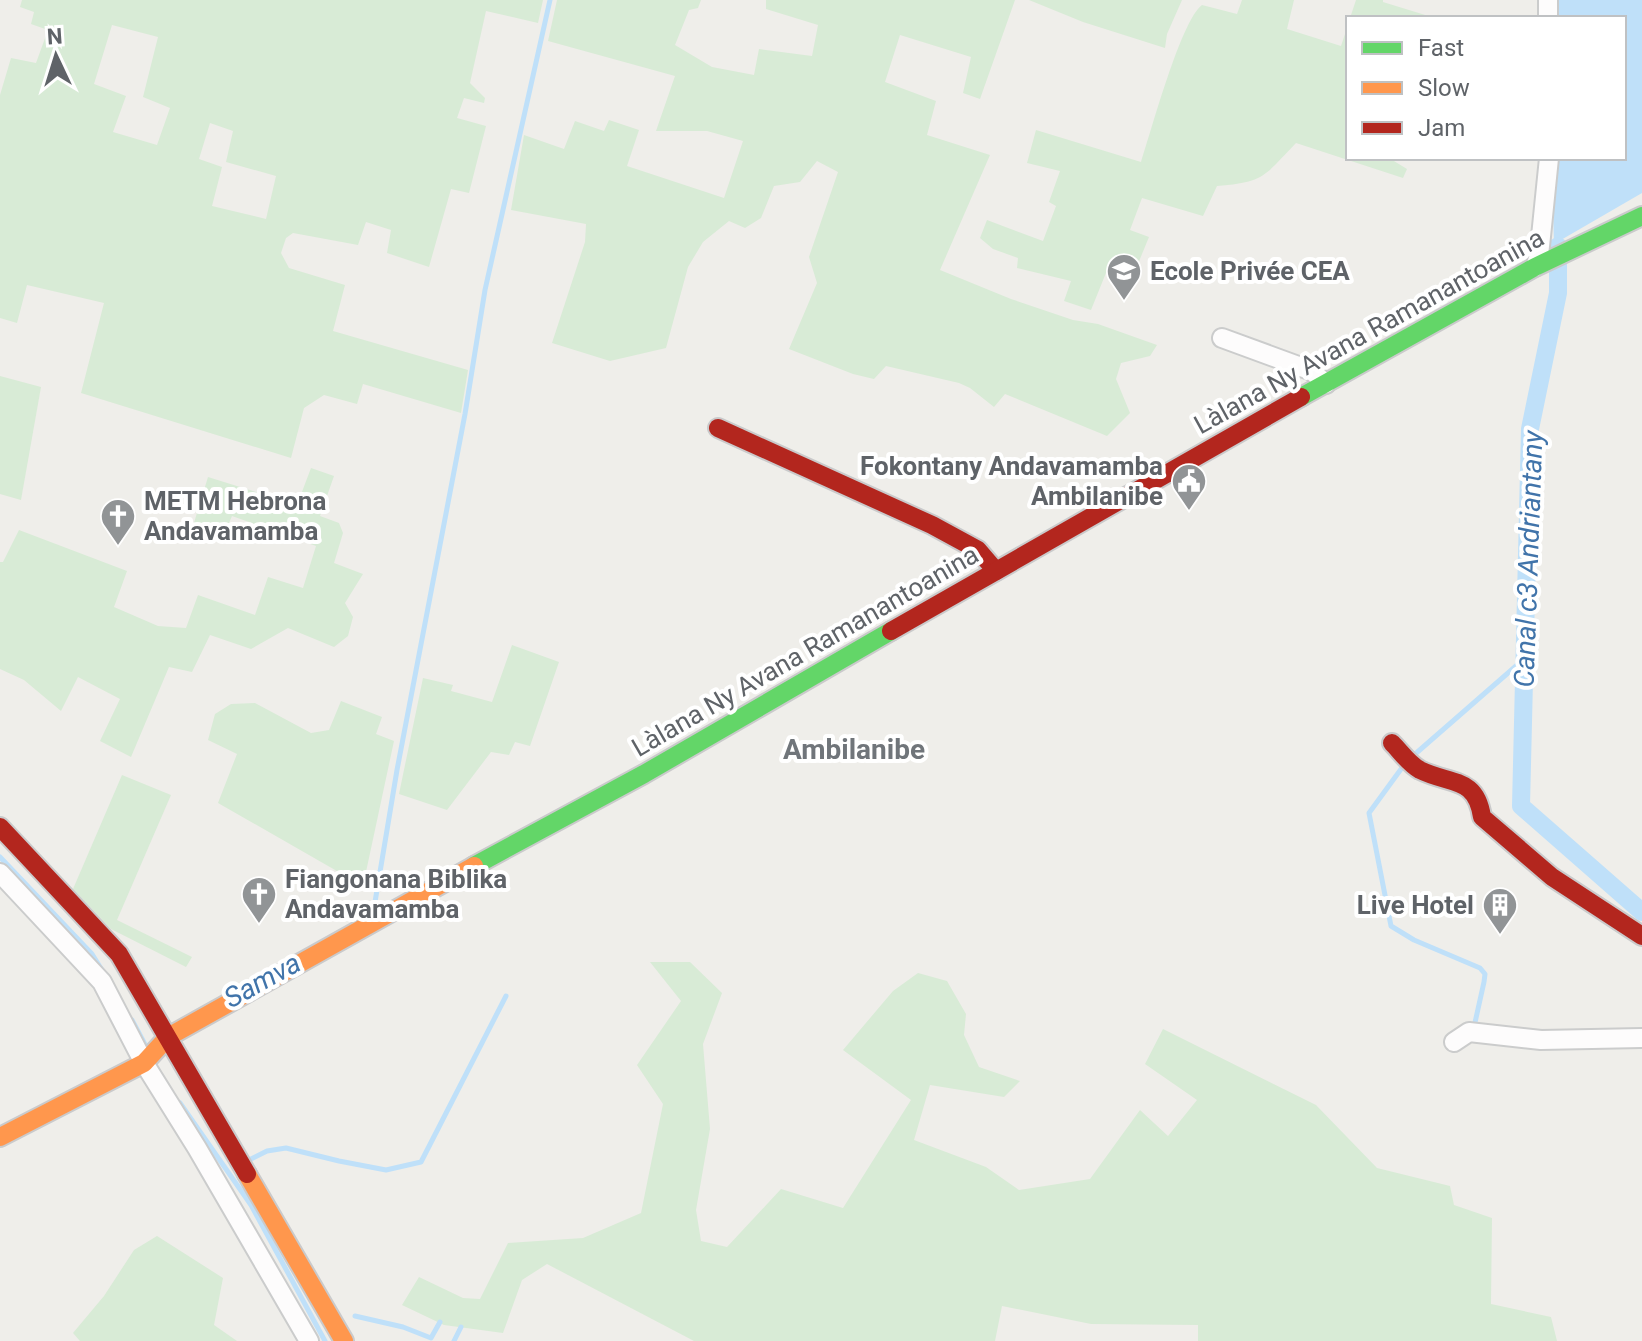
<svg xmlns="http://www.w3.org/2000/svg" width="1642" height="1341" font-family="Roboto,sans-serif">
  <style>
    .green { fill: #d8ebd6; fill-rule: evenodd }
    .water { fill: #bfe0f9 }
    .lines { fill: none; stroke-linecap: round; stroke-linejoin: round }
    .stream { stroke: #bfe0f9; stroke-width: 5 }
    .canal { stroke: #bfe0f9; stroke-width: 18 }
    .street-casing { stroke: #cbcccc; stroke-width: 22 }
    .fast-casing { stroke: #cacacb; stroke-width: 22 }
    .slow-casing { stroke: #cacacb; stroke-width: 22 }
    .jam-casing { stroke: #cacacb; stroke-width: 22 }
    .street { stroke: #fdfcfc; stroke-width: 18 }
    .fast { stroke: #63d668; stroke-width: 18 }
    .slow { stroke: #ff974d; stroke-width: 18 }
    .jam { stroke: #b3261e; stroke-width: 18 }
    .labels { text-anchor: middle; stroke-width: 8; stroke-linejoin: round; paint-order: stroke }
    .poi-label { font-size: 26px; font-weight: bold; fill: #5f6368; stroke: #fff; text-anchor: start }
    .street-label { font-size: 26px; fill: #5f6368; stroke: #fff }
    .water-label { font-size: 28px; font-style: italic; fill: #4174aa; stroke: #fff }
    .neighbourhood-label { font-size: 28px; font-weight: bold; fill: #70757a; stroke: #fff }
  </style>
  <rect width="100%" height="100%" fill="#efeeea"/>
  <g class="green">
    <path d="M22,0H543L538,23L486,11L470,83L485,98L484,103L464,98L457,118L486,126L469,193L451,189L429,267L387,253L391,230L366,222L358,245L293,233L286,238L281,253L289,268L345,285L333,331L468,370L461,413L363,384L357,404L324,395L304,408L291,458L81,393L104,303L27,285L17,323L0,318V95L11,58L36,63L48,30L31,24L34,12L20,7ZM112,25L158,37L143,97L170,108L157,145L113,132L126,96L94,84ZM210,123L233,131L226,162L276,176L266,219L212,206L222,167L199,159Z"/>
    <path d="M557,0H701L698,8L689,10L675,45L712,67L754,75L759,49L812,56L818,25L766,9V0H1015L980,99L963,93L971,57L900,35L885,82L936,101L927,135L990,155L940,270L1011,299L1073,320L1098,324L1157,345L1150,356L1121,363L1116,379L1130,413L1107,436L1005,394L994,407L970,388L959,383L886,366L874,379L853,374L789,349L817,283L809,257L838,172L817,161L800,182L774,186L761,218L745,228L729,221L703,242L688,267L666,348L610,361L552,343L585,242L586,224L511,210L524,135L564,149L575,121L604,131L609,120L639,130L627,166L724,198L743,141L707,131H656L675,76L548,41Z"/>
    <path d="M1029,0H1182L1167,34L1165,48L1083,22Z"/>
    <path d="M1242,0H1294L1287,29L1341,46L1348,25V158H1389L1407,169L1403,178L1296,143C1264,176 1265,182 1217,186L1203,216L1142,198L1130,230L1149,237L1135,271L1110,263L1091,310L1064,301L1071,281L1017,268L1018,258L993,249L980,238L987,220L1043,241L1056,206L1049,202L1060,171L1027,163L1036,130L1141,162C1151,132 1181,20 1202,5L1237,14Z"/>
    <path d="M1356,0H1383V2L1435,18H1350Z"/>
    <path d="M0,376L41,387L21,500L0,494Z"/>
    <path d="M311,468L334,476L320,516L339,523L343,533L334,563L363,574L345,603L353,617L348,636L334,647L288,628L251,649L210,635L192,672L169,667L131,757L100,741L120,699L78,677L61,711L24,680L0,669V562H3L19,530L127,571L114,607L158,626L186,628L198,595L255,615L268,577L303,588L316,546L232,516L223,537L193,526L208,477L297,505Z"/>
    <path d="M512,645L559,662L530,746L515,742L509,755L491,752L447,810L399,794L423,678L453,685L451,691L492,702Z"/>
    <path d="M341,701L382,717L376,734L394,741L363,886L218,803L237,754L208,740L215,714L231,704L255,703L311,733L329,730Z"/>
    <path d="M122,775L171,795L117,920L192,957L186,967L111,929L73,889Z"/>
    <path d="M650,962H690L722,993L703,1044L710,1129L696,1210L701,1241L727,1247L781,1189L843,1208L911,1100L843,1050L893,991L918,973L947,981L966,1014L964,1035L979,1067L1020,1081L1004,1097L930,1085L914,1140L986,1167L1019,1190L1090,1179L1140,1110L1168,1136L1197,1100L1145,1064L1163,1029L1316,1105L1377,1168L1450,1186L1454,1205L1492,1218L1491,1304L1551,1317L1557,1341H1198V1325L1091,1324L1002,1306L995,1341H694L547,1264L522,1280L503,1333L444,1325L402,1305L419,1277L463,1298L480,1299L508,1243L583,1238L641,1213L663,1104L637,1065L681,1001Z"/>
    <path d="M157,1236L223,1278L214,1325L237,1341H80L73,1333L104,1296L134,1250Z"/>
  </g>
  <path class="water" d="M1556,0H1642V193L1554,244L1553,208L1557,158H1624V18H1556Z"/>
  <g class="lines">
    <g class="stream">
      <path d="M1414,755L1524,659"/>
      <path d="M1404,765L1369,813L1391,926L1414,940L1480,968L1485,974L1484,982L1474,1027"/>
      <path d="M0,857L92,954L102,970"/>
      <path d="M374,908L397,770L465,414L485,290L550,0"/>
      <path d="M132,1020L148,1050"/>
      <path d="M180,1103L251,1205L325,1341"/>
      <path d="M247,1161L267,1151L286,1148L339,1161L386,1170L421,1162L506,996"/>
      <path d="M355,1316L403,1327L431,1338L440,1322"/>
      <path d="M454,1341L461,1327"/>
    </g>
    <path class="canal" d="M1558,246V293L1530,429L1521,806L1642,912"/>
    <g class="street-casing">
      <g id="street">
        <path d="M1548,0V18"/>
        <path d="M1535,267L1539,256L1549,158"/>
        <path d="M1222,338L1312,371L1326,384"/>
        <path d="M0,873L102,982L144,1063L197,1148L309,1341"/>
        <path d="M1454,1042L1469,1032L1541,1040L1642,1038"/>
      </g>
    </g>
    <g class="fast-casing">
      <g id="fast">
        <path d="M1301,397L1535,267L1642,216"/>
        <path d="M474,866L644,774L891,631"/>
      </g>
    </g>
    <g class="slow-casing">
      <g id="slow">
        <path d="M0,1137L144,1063L168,1037L474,866"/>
        <path d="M247,1174L344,1341"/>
      </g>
    </g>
    <g class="jam-casing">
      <g id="jam">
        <path d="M718,428L932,525L978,550L996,571"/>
        <path d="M891,631L1301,397"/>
        <path d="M1392,743C1401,752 1409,764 1420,770C1450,785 1476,776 1482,817L1552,877L1642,936"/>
        <path d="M0,827L119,954L247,1174"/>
      </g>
    </g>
    <use href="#street" class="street"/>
    <use href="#fast" class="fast"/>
    <use href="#slow" class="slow"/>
    <use href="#jam" class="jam"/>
  </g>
  <defs>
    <g id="school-pin" transform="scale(1.8)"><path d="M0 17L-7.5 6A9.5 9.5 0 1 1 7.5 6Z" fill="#919496" stroke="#fff"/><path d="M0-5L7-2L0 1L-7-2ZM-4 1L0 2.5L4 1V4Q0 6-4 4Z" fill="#fff"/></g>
    <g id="civic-pin" transform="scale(1.8)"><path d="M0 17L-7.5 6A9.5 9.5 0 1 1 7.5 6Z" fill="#919496" stroke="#fff"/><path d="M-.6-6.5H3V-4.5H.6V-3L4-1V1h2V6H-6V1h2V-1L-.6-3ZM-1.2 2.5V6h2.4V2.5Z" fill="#fff"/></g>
    <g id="church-pin" transform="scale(1.8)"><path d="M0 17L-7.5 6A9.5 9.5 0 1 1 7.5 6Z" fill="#919496" stroke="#fff"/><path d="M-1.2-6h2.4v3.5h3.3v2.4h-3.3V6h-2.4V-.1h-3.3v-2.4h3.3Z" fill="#fff"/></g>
    <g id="building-pin" transform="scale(1.8)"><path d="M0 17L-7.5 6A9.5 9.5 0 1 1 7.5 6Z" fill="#919496" stroke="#fff"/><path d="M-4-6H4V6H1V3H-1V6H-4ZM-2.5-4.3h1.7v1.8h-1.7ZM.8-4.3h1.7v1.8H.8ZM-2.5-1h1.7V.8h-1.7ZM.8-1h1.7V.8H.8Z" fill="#fff"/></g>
  </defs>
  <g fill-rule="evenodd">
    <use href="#school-pin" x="1124" y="271"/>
    <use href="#civic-pin" x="1189" y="481"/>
    <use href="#church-pin" x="118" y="516"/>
    <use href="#church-pin" x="259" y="894"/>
    <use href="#building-pin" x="1500" y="905"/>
  </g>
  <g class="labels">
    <g class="poi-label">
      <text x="1150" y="280">Ecole Privée CEA</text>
      <text x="1163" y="475" text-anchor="end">Fokontany Andavamamba<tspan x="1163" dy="30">Ambilanibe</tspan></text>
      <text x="144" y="510">METM Hebrona<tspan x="144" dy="30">Andavamamba</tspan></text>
      <text x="285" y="888">Fiangonana Biblika<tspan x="285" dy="30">Andavamamba</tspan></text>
      <text x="1474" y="914" text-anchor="end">Live Hotel</text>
    </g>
    <g class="street-label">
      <text transform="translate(1369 331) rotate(-29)" y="9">Làlana Ny Avana Ramanantoanina</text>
      <text transform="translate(805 651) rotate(-30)" y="9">Làlana Ny Avana Ramanantoanina</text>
    </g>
    <g class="water-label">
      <text transform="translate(1528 559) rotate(-88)" y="10">Canal c3 Andriantany</text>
      <text transform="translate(262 980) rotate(-29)" y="10">Samva</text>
    </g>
    <g class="neighbourhood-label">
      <text x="854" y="759">Ambilanibe</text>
    </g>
  </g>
  <rect x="1346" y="16" width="280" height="144" fill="#ffffff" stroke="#bfc1c3" stroke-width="2"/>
  <rect x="1362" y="42" width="40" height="12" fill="#63d668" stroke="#bfc1c3" stroke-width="2"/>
  <text x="1418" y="56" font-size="24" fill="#5f6368">Fast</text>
  <rect x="1362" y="82" width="40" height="12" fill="#ff974d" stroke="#bfc1c3" stroke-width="2"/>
  <text x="1418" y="96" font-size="24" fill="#5f6368">Slow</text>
  <rect x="1362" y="122" width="40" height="12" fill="#b3261e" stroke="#bfc1c3" stroke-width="2"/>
  <text x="1418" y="136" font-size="24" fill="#5f6368">Jam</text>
  <g transform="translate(56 56) rotate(356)" stroke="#ffffff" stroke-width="6" paint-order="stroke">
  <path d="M0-6L14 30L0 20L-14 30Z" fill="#5f6368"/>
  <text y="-12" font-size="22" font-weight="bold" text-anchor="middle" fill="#5f6368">N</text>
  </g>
</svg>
